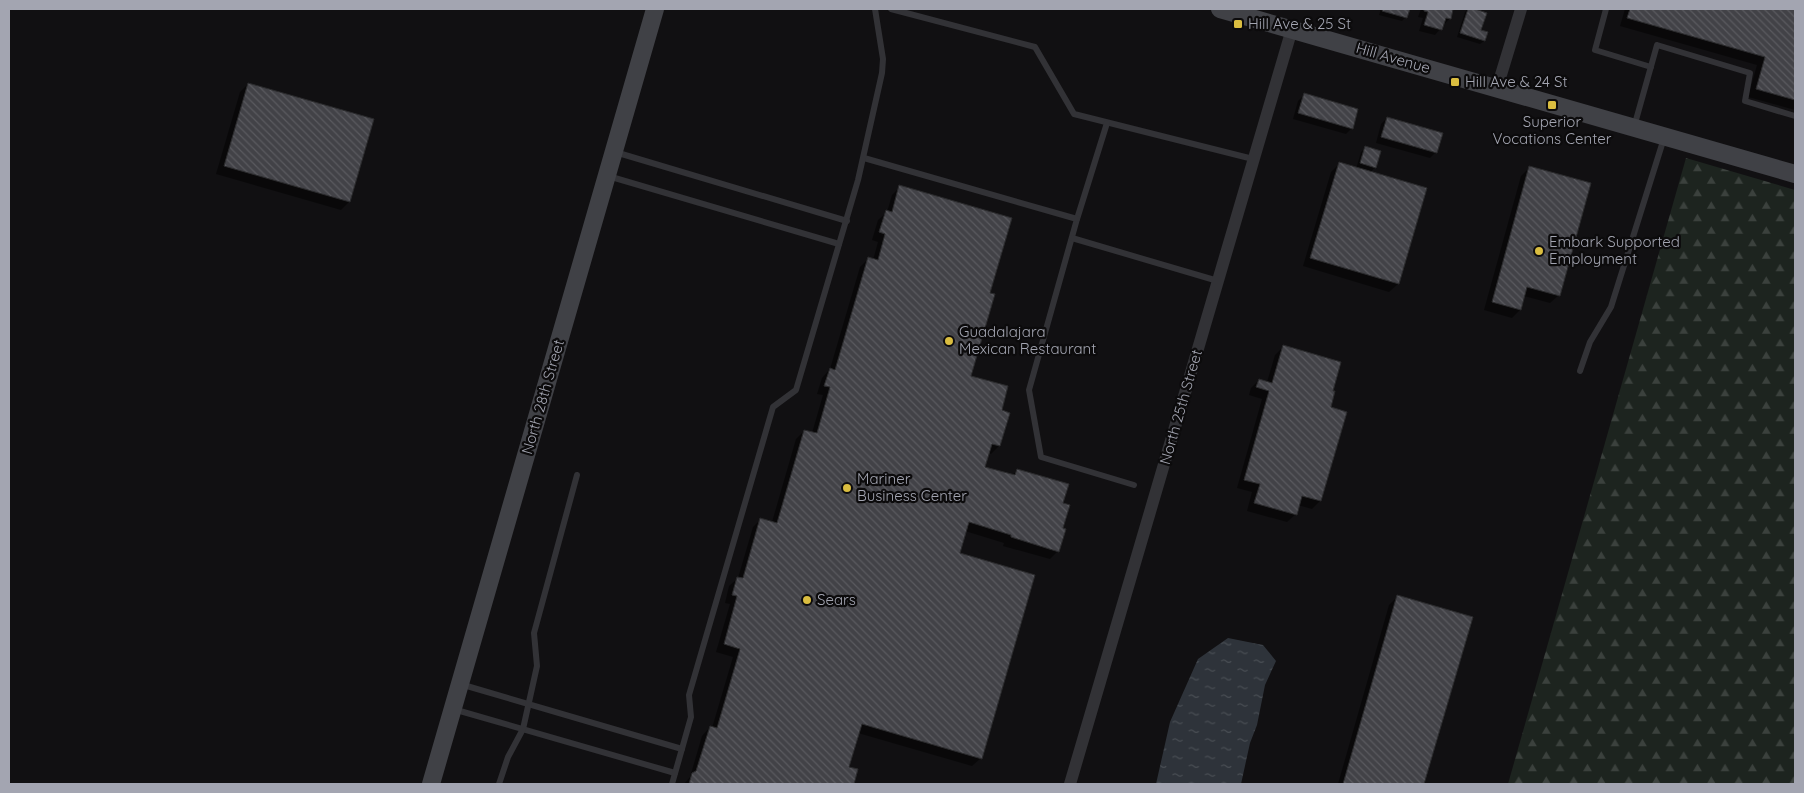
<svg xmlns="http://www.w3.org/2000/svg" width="1804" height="793" font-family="Quicksand,sans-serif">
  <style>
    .forest { fill: url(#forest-firs) }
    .water { fill: url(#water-ripples) }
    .shadow { fill: #0007 }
    .building { fill: url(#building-back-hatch); stroke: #2b2b2d }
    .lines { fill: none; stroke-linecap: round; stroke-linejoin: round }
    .lane { stroke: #323236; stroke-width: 6 }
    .street { stroke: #323236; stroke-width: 12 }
    .secondary { stroke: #404146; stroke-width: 18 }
    .poi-dot { fill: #dabd40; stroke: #0c0b0c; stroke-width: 2 }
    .labels { text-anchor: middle; stroke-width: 4.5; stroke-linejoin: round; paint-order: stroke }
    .poi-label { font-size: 15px; fill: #a3a5b1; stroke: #0c0b0c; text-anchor: start }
    .street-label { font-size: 15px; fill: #a3a5b1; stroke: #0c0b0c }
  </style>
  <defs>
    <pattern id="forest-firs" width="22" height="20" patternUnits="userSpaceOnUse" patternTransform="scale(1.25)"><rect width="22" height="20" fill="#1d241f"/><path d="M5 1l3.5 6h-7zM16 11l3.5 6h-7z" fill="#3b413d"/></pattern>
    <pattern id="water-ripples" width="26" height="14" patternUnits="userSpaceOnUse" patternTransform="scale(1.25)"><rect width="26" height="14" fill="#2e333a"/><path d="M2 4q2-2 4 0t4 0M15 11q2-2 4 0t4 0" fill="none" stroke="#494e54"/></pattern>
    <pattern id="building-back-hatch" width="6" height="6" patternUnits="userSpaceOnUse" patternTransform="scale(1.25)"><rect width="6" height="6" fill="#424247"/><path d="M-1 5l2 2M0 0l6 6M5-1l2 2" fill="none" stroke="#5a5a5f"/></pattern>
  </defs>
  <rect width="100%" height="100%" fill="#111012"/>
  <path class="forest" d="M1686,158L1795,190V784H1508Z"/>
  <path class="water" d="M1228,638L1263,645L1276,661L1265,685L1257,725L1250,743L1241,784H1156L1170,722L1198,659Z"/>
  <g class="shadow">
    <path d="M1381,9H1408L1406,17L1402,21L1379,15Z"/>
    <path d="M1421,9H1452L1449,19L1435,35L1419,31L1423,18L1418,17Z"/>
    <path d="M1468,9H1480L1477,11L1480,31L1484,41L1480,44L1457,37L1465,12Z"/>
    <path d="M1625,9H1795V110L1748,97L1757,65L1620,26Z"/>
    <path d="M248,84L349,202L341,210L216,174L240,92Z"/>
    <path d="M1304,95L1352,128L1346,134L1293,119L1298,101Z"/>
    <path d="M1387,118L1436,152L1430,158L1376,143L1381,124Z"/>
    <path d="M1365,148L1375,167L1370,173L1426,189L1398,284L1389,292L1303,266L1331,172L1339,164L1356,169L1361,152Z"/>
    <path d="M1529,168L1559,295L1550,303L1524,296L1520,310L1512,318L1484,310L1521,176Z"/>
    <path d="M900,187L988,294L970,376L1000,411L999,446L991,454L988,453L983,468L1012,476L1017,470L1062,504L1061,529L1058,551L1050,559L1003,546L1004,543L965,531L959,554L981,758L972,766L858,733L848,768L857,770L852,784H684L690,777L702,736L710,727L712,728L733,657L716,652L730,604L725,603L729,586L738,578L753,527L761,519L772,522L796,439L804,431L812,433L823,395L817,394L822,378L830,369L860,267L868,259L873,260L878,242L872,240L878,220L887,212L892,195Z"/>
    <path d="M1284,346L1329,408L1320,501L1312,509L1298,505L1296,514L1287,522L1247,511L1252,492L1237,488L1262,399L1249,395L1251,388L1259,380L1267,382L1275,355Z"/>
    <path d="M1397,597L1471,618L1423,784H1338L1389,605Z"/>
  </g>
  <g class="building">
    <path d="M1383,9H1410L1407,18L1382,11Z"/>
    <path d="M1424,9H1453L1451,19L1446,18L1442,30L1424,25L1428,12L1424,11Z"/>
    <path d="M1468,9H1475L1487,13L1481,30L1488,32L1485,41L1460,33Z"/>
    <path d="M1630,9H1795V100L1756,89L1765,57L1627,18Z"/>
    <path d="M248,83L374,119L350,202L224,166Z"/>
    <path d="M1304,93L1358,109L1353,129L1298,113Z"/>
    <path d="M1387,117L1443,133L1437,153L1381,137Z"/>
    <path d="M1365,146L1381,151L1376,168L1360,163Z"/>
    <path d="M1339,162L1427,188L1399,284L1310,258Z"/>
    <path d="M1529,166L1591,183L1560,296L1527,287L1521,310L1492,302Z"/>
    <path d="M899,185L1012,218L990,293L995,294L971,376L1008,386L1002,410L1010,413L1000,446L992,444L985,467L1015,475L1017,469L1069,484L1063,503L1070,505L1063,528L1066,529L1059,552L1011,537V535L969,522L960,553L1035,575L982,759L862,724L849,767L858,769L854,784H689L692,773L696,771L710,726L717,728L740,649L724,644L737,596L732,595L737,577L743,578L760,518L777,523L804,430L817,433L830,387L824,386L830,368L835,370L868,257L878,260L885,234L879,232L886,210L892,212Z"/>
    <path d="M1283,345L1341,362L1333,391H1335L1331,407L1347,412L1321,501L1302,496L1297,515L1254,503L1260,484L1244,480L1269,391L1256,387L1259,379L1272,383Z"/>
    <path d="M1397,595L1473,617L1424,784H1343Z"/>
  </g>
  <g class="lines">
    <g class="lane">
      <path d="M891,9L1035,47L1074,114L1253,159"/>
      <path d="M1606,9L1595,50L1651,67"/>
      <path d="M1107,123L1077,219L1029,390L1041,457L1134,485"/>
      <path d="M1634,127L1657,45L1750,73L1745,101L1795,116"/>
      <path d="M615,152L847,221"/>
      <path d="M864,158L1077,219"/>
      <path d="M608,176L839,244"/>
      <path d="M1072,238L1218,281"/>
      <path d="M1580,371L1590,342L1611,307L1664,138"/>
      <path d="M460,684L682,749"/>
      <path d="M453,709L675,773"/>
      <path d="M499,784L508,757L523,729L537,666L534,633L577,475"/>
      <path d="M672,784L691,717L689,695L773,407L796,390L858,180L882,73L883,59L875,9"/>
    </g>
    <g class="street">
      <path d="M1497,88L1521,9"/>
      <path d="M1070,784L1292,29"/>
    </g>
    <g class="secondary">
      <path d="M1220,9L1795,174"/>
      <path d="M431,784L655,9"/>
    </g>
  </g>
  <g class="poi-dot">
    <rect x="1233" y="19" width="10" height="10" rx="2.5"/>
    <rect x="1450" y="77" width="10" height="10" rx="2.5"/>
    <rect x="1547" y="100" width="10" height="10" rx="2.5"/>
    <circle cx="1539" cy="251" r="5"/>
    <circle cx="949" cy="341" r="5"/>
    <circle cx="847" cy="488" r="5"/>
    <circle cx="807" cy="600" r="5"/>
  </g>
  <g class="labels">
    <g class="poi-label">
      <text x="1248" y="29">Hill Ave &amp; 25 St</text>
      <text x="1465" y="87">Hill Ave &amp; 24 St</text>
      <text x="1552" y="127" text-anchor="middle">Superior<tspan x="1552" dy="17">Vocations Center</tspan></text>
      <text x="1549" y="247">Embark Supported<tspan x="1549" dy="17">Employment</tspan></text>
      <text x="959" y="337">Guadalajara<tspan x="959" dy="17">Mexican Restaurant</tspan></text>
      <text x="857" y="484">Mariner<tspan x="857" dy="17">Business Center</tspan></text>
      <text x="817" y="605">Sears</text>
    </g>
    <g class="street-label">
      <text transform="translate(1393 58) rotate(16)" y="5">Hill Avenue</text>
      <text transform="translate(543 397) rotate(-74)" y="5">North 28th Street</text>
      <text transform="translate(1181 407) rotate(-74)" y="5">North 25th Street</text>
    </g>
  </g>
  <rect width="1804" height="793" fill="none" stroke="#a3a5b1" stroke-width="20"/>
</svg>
